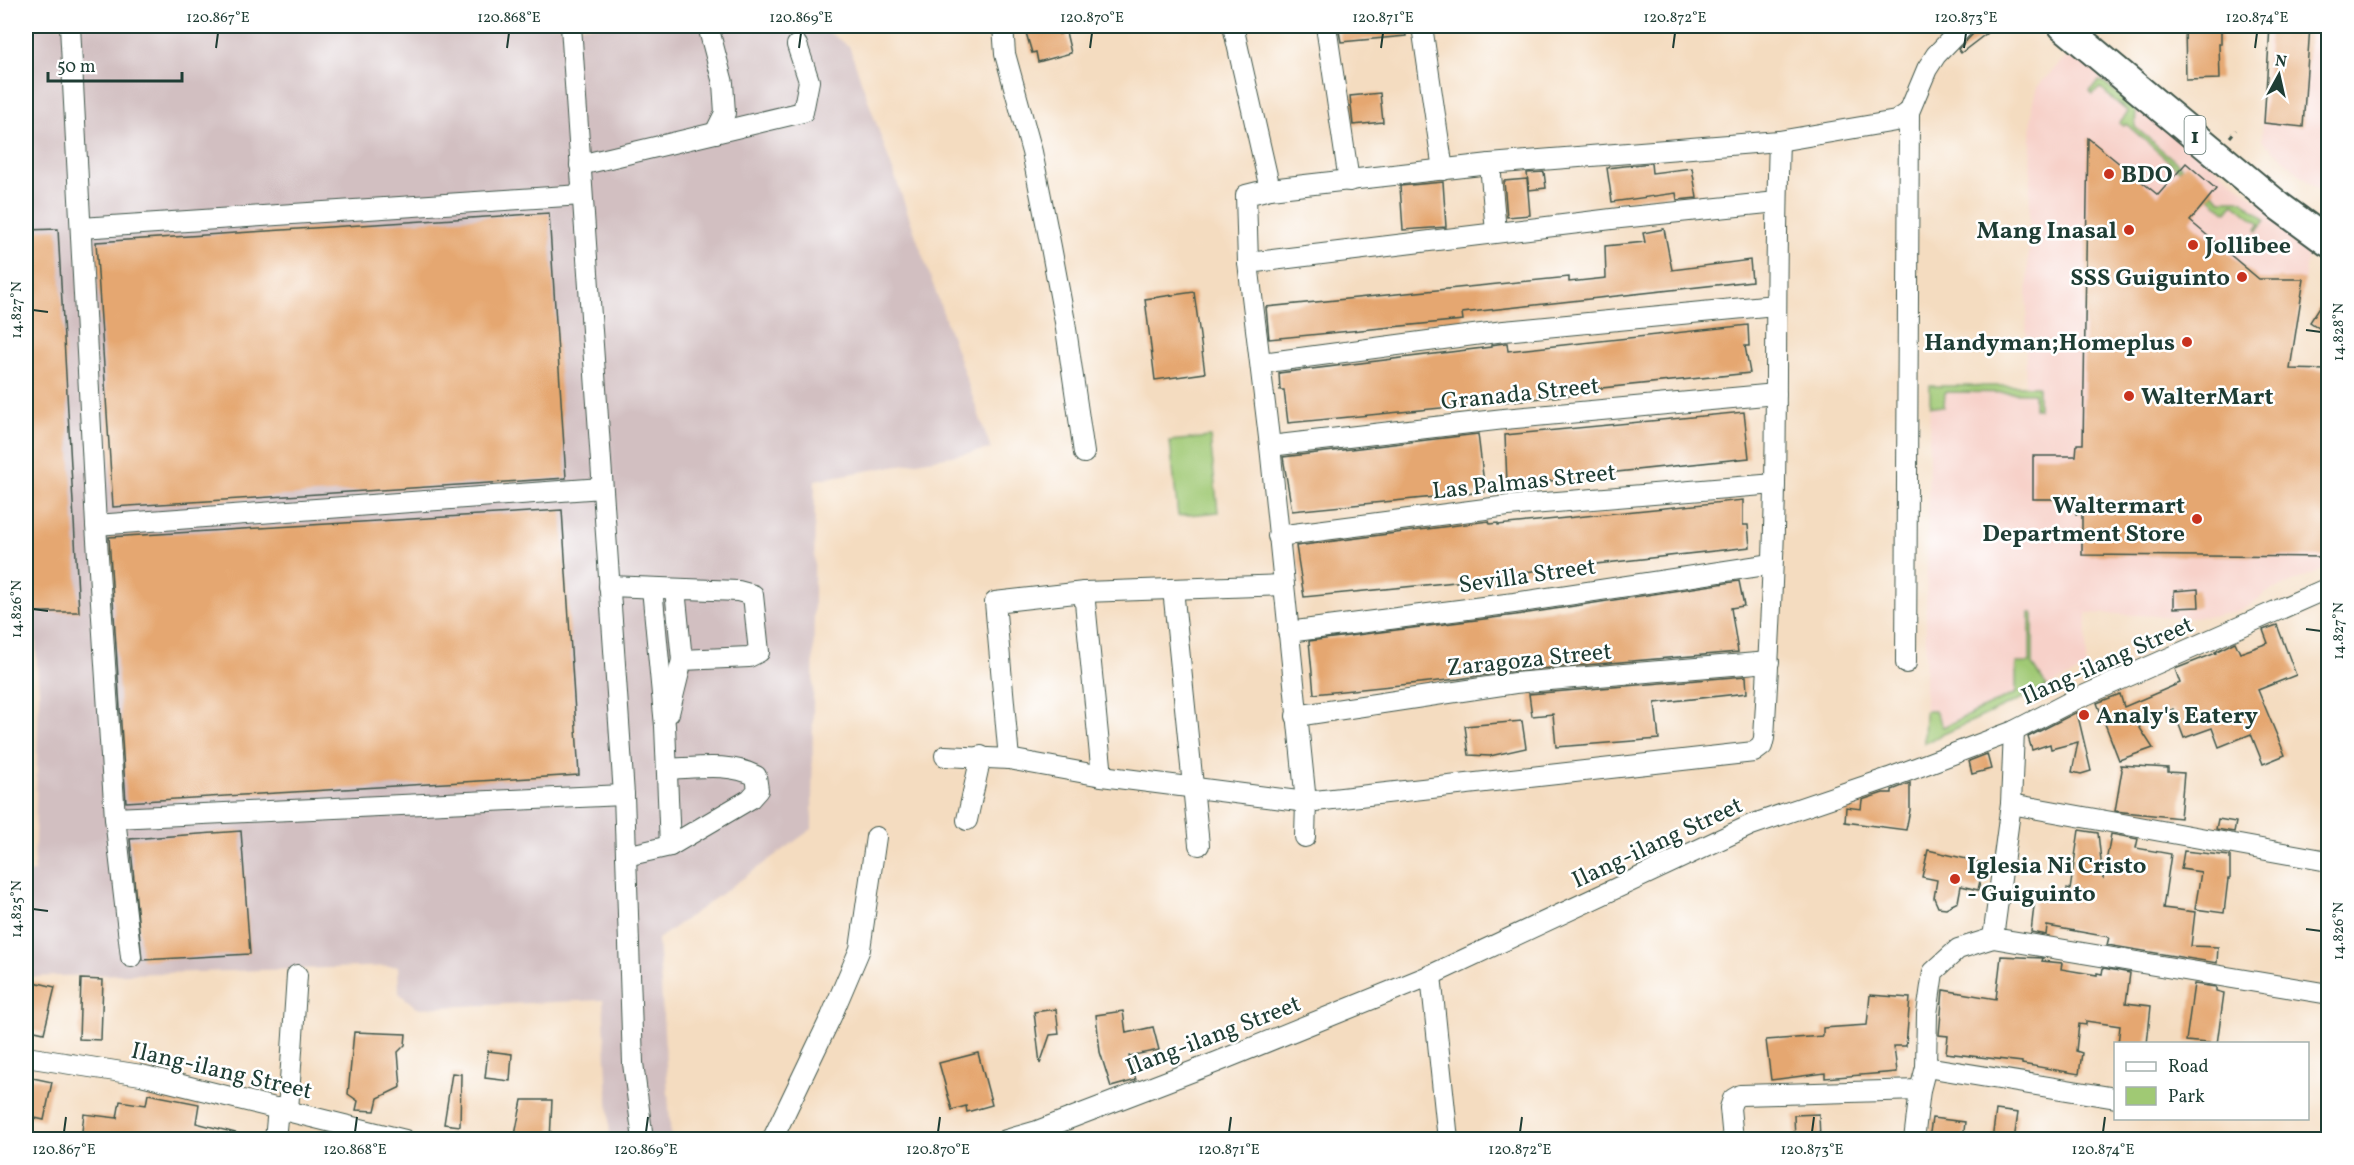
<svg xmlns="http://www.w3.org/2000/svg" width="2354" height="1165" font-family="Vollkorn,serif">
  <style>
    .built { fill: #f7d1c9 }
    .industrial { fill: #d2bfc1 }
    .green { fill: #a0c974; stroke: #608354; stroke-width: 1.5 }
    .building { fill: #e5a771 }
    .lines { fill: none; stroke-linecap: round; stroke-linejoin: round }
    .minor-casing { stroke: #3f5549; stroke-width: 22 }
    .highway-casing { stroke: #3f5549; stroke-width: 32 }
    .path { stroke: #3f5549; stroke-width: 3; stroke-dasharray: 4.5 4.5; stroke-linecap: butt }
    .minor { stroke: #fff; stroke-width: 20 }
    .highway { stroke: #fff; stroke-width: 28 }
    .ticks { fill: none; stroke: #1f3d34; stroke-width: 2 }
    .poi-dot { fill: #c8321e; stroke: #fff; stroke-width: 2 }
    .labels { text-anchor: middle; stroke-width: 5; stroke-linejoin: round; paint-order: stroke }
    .shield { fill: #fff; stroke: #627771; stroke-width: 1.5 }
    .shield-label { font-size: 22px; font-weight: bold; fill: #1f3d34 }
    .poi-label { font-size: 24px; font-weight: bold; fill: #1f3d34; stroke: #fff; text-anchor: start }
    .street-label { font-size: 24px; fill: #1f3d34; stroke: #fff }
    .neatline { fill: none; stroke: #1f3d34; stroke-width: 2 }
    .ticks-label { font-size: 15px; text-anchor: middle; fill: #1f3d34 }
  </style>
  <rect width="100%" height="100%" fill="#fff"/>
  <filter id="ink" filterUnits="userSpaceOnUse"><feTurbulence type="fractalNoise" baseFrequency=".0167" numOctaves="2"/><feDisplacementMap in="SourceGraphic" scale="12" xChannelSelector="R" yChannelSelector="G"/><feConvolveMatrix kernelMatrix="1 2 1 2 8 2 1 2 1" color-interpolation-filters="sRGB"/></filter>
  <filter id="wash" filterUnits="userSpaceOnUse"><feTurbulence type="fractalNoise" baseFrequency=".008" numOctaves="4" result="noise"/><feDisplacementMap in="SourceGraphic" scale="24" xChannelSelector="R" yChannelSelector="G"/><feGaussianBlur stdDeviation="1.35" result="paint"/><feColorMatrix in="noise" values="0 0 0 0 0 0 0 0 0 0 0 0 0 0 0 0 0 1.4 0 .05"/><feComposite in="paint" operator="in"/></filter>
  <g filter="url(#wash)">
    <rect width="100%" height="100%" fill="#f4dcc0"/>
    <g class="built">
      <path d="M2267,26H2328V199L2262,140Z"/>
      <path d="M2071,51L2310,243L2290,368L2328,370V567L2266,593L2249,606L2231,613L2215,616L2185,617L2087,613L2086,669L1924,743L1930,386H2025L2032,105L2037,87Z"/>
    </g>
    <path class="industrial" d="M26,26H819L849,46L991,449L815,480L812,829L658,939L671,1139H610L603,1000L417,1008L399,993L398,966L26,977V873L34,872L39,694L34,617L26,616Z"/>
    <g class="green">
      <path d="M2099,81L2104,82L2136,110L2135,127L2182,167L2179,170L2126,124L2124,126L2119,123L2128,112L2100,88L2093,94L2090,91Z"/>
      <path d="M2213,193L2221,200H2242L2266,220L2257,231L2256,229L2260,224L2234,203L2227,212L2209,197Z"/>
      <path d="M1930,386H2038V409H2034V393L1945,392L1944,407L1930,406Z"/>
      <path d="M1210,437L1218,512L1178,516L1170,441Z"/>
      <path d="M2030,613H2033V665L2047,687L1924,743L1925,711H1935L1943,727L2016,693V663H2030Z"/>
    </g>
    <g id="blocks">
      <g class="building">
        <path d="M1024,26H1056L1059,34L1066,32L1071,53L1038,62L1036,52L1032,53Z"/>
        <path d="M1338,26H1405L1406,36L1341,42Z"/>
        <path d="M1976,26H1996L1961,53L1958,49L1973,34Z"/>
        <path d="M2185,26H2221V44H2219L2220,79L2186,80Z"/>
        <path d="M2270,26H2310L2303,127L2264,123Z"/>
        <path d="M1380,93L1383,122L1353,125L1350,96Z"/>
        <path d="M2088,138L2158,195L2186,163L2216,189L2190,221L2259,279H2304L2290,369L2328,370V557L2082,555V514H2076V499H2033V456H2076L2077,444H2083Z"/>
        <path d="M1651,163L1652,173L1692,168L1697,198L1677,200L1676,193L1612,202L1607,168Z"/>
        <path d="M1544,172L1546,188L1529,190L1527,173Z"/>
        <path d="M1527,179L1530,215L1507,217L1504,181Z"/>
        <path d="M1443,182L1446,227L1403,230L1400,186Z"/>
        <path d="M549,213L566,478L113,507L96,242Z"/>
        <path d="M58,229L79,612H26V230Z"/>
        <path d="M1664,229L1672,270L1750,260L1752,281L1462,313L1463,320L1269,339L1266,307L1569,277V282L1606,278L1605,246L1645,242L1643,233Z"/>
        <path d="M1194,292L1205,373L1155,380L1145,299Z"/>
        <path d="M2328,294V334L2310,322Z"/>
        <path d="M1748,325L1749,346H1745L1750,373L1582,390L1583,394L1288,423L1284,390H1280L1279,373L1491,347V345L1505,343H1507L1508,351Z"/>
        <path d="M1744,412L1749,458L1589,475V479L1507,483L1505,435Z"/>
        <path d="M1478,434L1485,492L1292,511L1283,457Z"/>
        <path d="M1743,500V525H1748L1750,547L1505,574L1506,577L1304,597L1296,546L1489,521L1490,524L1498,523V525Z"/>
        <path d="M562,510L579,775L126,802L109,537Z"/>
        <path d="M1739,581L1744,606L1731,608L1738,652L1514,671L1458,679L1314,694L1309,641L1516,615Z"/>
        <path d="M2198,589L2199,607L2174,608V591Z"/>
        <path d="M2277,625L2296,675L2258,690L2285,755L2263,764L2251,734L2219,747L2212,728L2184,738L2173,709L2138,725L2153,748L2119,760L2097,703L2120,694L2124,707L2180,683L2175,669L2216,653L2215,652L2235,642L2240,653L2268,643L2263,630Z"/>
        <path d="M1746,676L1747,693L1655,703L1659,739L1556,747L1553,714L1532,716L1529,694Z"/>
        <path d="M2077,712L2091,771L2081,774L2072,772L2078,742L2051,749L2050,744L2032,750L2028,737Z"/>
        <path d="M1522,721L1526,748L1490,756L1469,755L1465,726Z"/>
        <path d="M1987,754L1991,769L1972,774L1969,761Z"/>
        <path d="M2120,765L2168,768V772L2184,773L2180,818L2115,811L2122,770Z"/>
        <path d="M1910,783V810L1906,830L1845,822L1846,807L1861,809L1862,800L1883,793H1892V790Z"/>
        <path d="M2218,819L2236,822L2234,832L2216,829Z"/>
        <path d="M2079,830L2098,833L2103,879L2111,834L2138,839L2136,848L2171,854L2163,908L2195,912L2191,946L2218,947L2217,963L2107,945L2109,937L2047,926L2046,935L2031,932L2035,897L2065,902L2067,889L2070,890Z"/>
        <path d="M241,831L250,954L142,960L130,839Z"/>
        <path d="M1928,850L1984,863L1978,890L1961,886L1958,902L1946,908L1938,907L1934,898L1937,880L1922,877Z"/>
        <path d="M2184,851L2230,856V879H2228L2224,913L2195,909L2201,872L2181,869Z"/>
        <path d="M2001,956L2043,958L2042,961L2062,963L2061,969L2097,975V973L2102,974L2103,968L2130,973L2126,1003L2151,1006L2147,1044H2118L2120,1026L2086,1021V1025L2079,1024L2076,1051L2082,1053L2079,1074L2022,1064V1062L1946,1053L1948,1036L1939,1035L1943,990L1996,999Z"/>
        <path d="M81,979L103,980L101,1040L79,1039Z"/>
        <path d="M26,980L55,987L44,1033L26,1029Z"/>
        <path d="M2194,984L2216,987V991L2224,993L2217,1044L2186,1041Z"/>
        <path d="M1870,995L1910,998L1906,1046H1894L1897,1072L1825,1078V1073L1771,1080L1766,1040L1823,1036V1028L1867,1025Z"/>
        <path d="M1056,1009L1059,1034L1050,1035L1040,1064L1034,1012Z"/>
        <path d="M1123,1011L1126,1033L1153,1027L1159,1050L1129,1056L1136,1080L1111,1087L1100,1052L1096,1015Z"/>
        <path d="M354,1032L406,1034L405,1045L398,1052L401,1087L378,1098L375,1111L356,1110L358,1101L348,1094Z"/>
        <path d="M488,1051L512,1054L510,1081L485,1078Z"/>
        <path d="M978,1053L992,1105L967,1112L966,1106L952,1110L939,1063Z"/>
        <path d="M452,1073L461,1074L460,1126L444,1124Z"/>
        <path d="M28,1077L52,1082L44,1120L26,1116V1091Z"/>
        <path d="M148,1094L199,1104L196,1123L240,1134L239,1140H128L105,1135V1140H81L84,1114L117,1118L120,1101L146,1105Z"/>
        <path d="M522,1100H552L550,1140H514Z"/>
        <path d="M1996,1110L2018,1113L2014,1140H1992Z"/>
        <path d="M1819,1114L1820,1140H1795L1794,1115Z"/>
        <path d="M1932,1118L1965,1122L1963,1140H1929Z"/>
      </g>
    </g>
  </g>
  <g filter="url(#ink)">
    <use href="#blocks" fill-opacity="0" stroke="#3f5549" stroke-width="1.5"/>
    <g class="lines">
      <g class="minor-casing">
        <g id="minor">
          <path d="M70,26L96,525L115,818L131,957"/>
          <path d="M571,26L624,795L633,1063L643,1140"/>
          <path d="M708,26L723,83L725,113L715,133"/>
          <path d="M1003,26L1005,54L1032,152L1051,247L1065,322L1084,453"/>
          <path d="M1233,26L1270,189"/>
          <path d="M1326,26L1349,181"/>
          <path d="M1422,26L1443,170"/>
          <path d="M1490,164L1496,232"/>
          <path d="M580,165L803,112L809,81L797,45"/>
          <path d="M81,228L582,195"/>
          <path d="M1248,263L1620,218L1777,202"/>
          <path d="M1261,363L1504,331L1775,305"/>
          <path d="M1270,446L1504,419L1776,394"/>
          <path d="M96,525L602,488"/>
          <path d="M1278,536L1508,506L1775,484"/>
          <path d="M609,586L738,591L753,595L759,652L749,657L682,660L675,589"/>
          <path d="M652,588L665,726L670,846"/>
          <path d="M1173,589L1199,845"/>
          <path d="M1084,592L1102,776"/>
          <path d="M1288,632L1514,603L1772,564"/>
          <path d="M1906,663L1909,112L1927,69L1936,55L1964,26"/>
          <path d="M669,713L682,660"/>
          <path d="M1296,716L1515,683L1769,662"/>
          <path d="M945,756L1009,759L1102,776L1306,802L1754,752L1762,746L1764,738C1769,653 1774,568 1775,483C1777,369 1775,255 1779,141"/>
          <path d="M1009,759L995,602L1084,592L1283,585"/>
          <path d="M2011,804L2328,861"/>
          <path d="M115,818L624,795"/>
          <path d="M967,820L981,756"/>
          <path d="M1305,837L1306,802L1270,446L1248,263L1246,195L1270,189L1490,164L1779,141L1896,121L1909,112"/>
          <path d="M626,856L670,846L750,799L758,790L756,776C730,762 696,768 667,769"/>
          <path d="M1993,938L2323,993L2328,992"/>
          <path d="M1431,975L1448,1140"/>
          <path d="M26,1057L141,1075L405,1140"/>
          <path d="M1926,1067L2116,1098"/>
          <path d="M288,1111L297,975"/>
          <path d="M275,1140L278,1108"/>
          <path d="M772,1140L831,1017L860,949L876,837"/>
          <path d="M1006,1140L1037,1131L1217,1062L1431,975L1751,825L1889,778L2014,731L2074,700L2328,588"/>
          <path d="M1733,1140L1730,1108L1733,1099L1740,1095L1920,1090"/>
          <path d="M1914,1140L1920,1090L1926,1067L1927,1014L1933,972L1958,949L1993,938L2011,804L2014,731"/>
        </g>
      </g>
      <g class="highway-casing">
        <path id="highway" d="M2063,26L2280,207L2328,242"/>
      </g>
      <path class="path" d="M2230,137L2236,130"/>
      <use href="#minor" class="minor"/>
      <use href="#highway" class="highway"/>
    </g>
  </g>
  <path class="ticks" d="M216,48L218,33M507,48L509,33M799,48L801,33M1090,48L1092,33M1381,48L1383,33M1673,48L1675,33M1964,48L1966,33M2255,48L2257,33M33,310L48,312M2306,330L2321,332M33,609L48,611M2306,629L2321,631M33,909L48,911M2306,929L2321,931M64,1132L66,1117M355,1132L357,1117M646,1132L648,1117M938,1132L940,1117M1229,1132L1231,1117M1520,1132L1522,1117M1812,1132L1814,1117M2103,1132L2105,1117"/>
  <g class="poi-dot">
    <circle cx="2109" cy="174" r="6"/>
    <circle cx="2129" cy="230" r="6"/>
    <circle cx="2193" cy="245" r="6"/>
    <circle cx="2242" cy="277" r="6"/>
    <circle cx="2187" cy="342" r="6"/>
    <circle cx="2129" cy="396" r="6"/>
    <circle cx="2197" cy="519" r="6"/>
    <circle cx="2084" cy="715" r="6"/>
    <circle cx="1955" cy="879" r="6"/>
  </g>
  <g class="labels">
    <rect class="shield" x="2184.5" y="116" width="21" height="38" rx="4.5"/>
    <g class="shield-label">
      <text x="2195" y="143">1</text>
    </g>
    <g class="poi-label">
      <text x="2121" y="182">BDO</text>
      <text x="2117" y="238" text-anchor="end">Mang Inasal</text>
      <text x="2205" y="253">Jollibee</text>
      <text x="2230" y="285" text-anchor="end">SSS Guiguinto</text>
      <text x="2175" y="350" text-anchor="end">Handyman;Homeplus</text>
      <text x="2141" y="404">WalterMart</text>
      <text x="2185" y="513" text-anchor="end">Waltermart<tspan x="2185" dy="28">Department Store</tspan></text>
      <text x="2096" y="723">Analy's Eatery</text>
      <text x="1967" y="873">Iglesia Ni Cristo<tspan x="1967" dy="28">- Guiguinto</tspan></text>
    </g>
    <g class="street-label">
      <text transform="translate(1520 393) rotate(-6)" y="8">Granada Street</text>
      <text transform="translate(1524 481) rotate(-6)" y="8">Las Palmas Street</text>
      <text transform="translate(1527 575) rotate(-8)" y="8">Sevilla Street</text>
      <text transform="translate(1529 659) rotate(-6)" y="8">Zaragoza Street</text>
      <text transform="translate(2107 660) rotate(-24)" y="8">Ilang-ilang Street</text>
      <text transform="translate(1657 842) rotate(-25)" y="8">Ilang-ilang Street</text>
      <text transform="translate(1213 1035) rotate(-21)" y="8">Ilang-ilang Street</text>
      <text transform="translate(222 1070) rotate(13)" y="8">Ilang-ilang Street</text>
    </g>
  </g>
  <rect width="2354" height="1165" fill="none" stroke="#fff" stroke-width="66"/>
  <rect x="2114" y="1042" width="195" height="78" fill="#ffffff" stroke="#a5b1ae" stroke-width="1.5"/>
  <rect x="2126" y="1062" width="30" height="9" fill="#ffffff" stroke="#a5b1ae" stroke-width="1.5"/>
  <text x="2168" y="1072" font-size="18" fill="#1f3d34">Road</text>
  <rect x="2126" y="1087" width="30" height="18" fill="#a0c974" stroke="#a5b1ae" stroke-width="1.5"/>
  <text x="2168" y="1102" font-size="18" fill="#1f3d34">Park</text>
  <g transform="translate(2279 75) rotate(8)" stroke="#ffffff" stroke-width="4.5" paint-order="stroke">
  <path d="M0-4.5L10 22L0 15L-10 22Z" fill="#1f3d34"/>
  <text y="-9" font-size="16" font-weight="bold" text-anchor="middle" fill="#1f3d34">N</text>
  </g>
  <path d="M48 72v9h134v-9" fill="none" stroke="#1f3d34" stroke-width="3"/>
  <text x="57" y="72" font-size="18" fill="#1f3d34" stroke="#ffffff" stroke-width="4.5" paint-order="stroke">50 m</text>
  <rect x="33" y="33" width="2288" height="1099" class="neatline"/>
  <g class="ticks-label">
    <text x="218" y="22">120.867°E</text>
    <text x="509" y="22">120.868°E</text>
    <text x="801" y="22">120.869°E</text>
    <text x="1092" y="22">120.870°E</text>
    <text x="1383" y="22">120.871°E</text>
    <text x="1675" y="22">120.872°E</text>
    <text x="1966" y="22">120.873°E</text>
    <text x="2257" y="22">120.874°E</text>
    <text transform="translate(16 310) rotate(-90)" y="5">14.827°N</text>
    <text transform="translate(2338 332) rotate(-90)" y="5">14.828°N</text>
    <text transform="translate(16 609) rotate(-90)" y="5">14.826°N</text>
    <text transform="translate(2338 631) rotate(-90)" y="5">14.827°N</text>
    <text transform="translate(16 909) rotate(-90)" y="5">14.825°N</text>
    <text transform="translate(2338 931) rotate(-90)" y="5">14.826°N</text>
    <text x="64" y="1154">120.867°E</text>
    <text x="355" y="1154">120.868°E</text>
    <text x="646" y="1154">120.869°E</text>
    <text x="938" y="1154">120.870°E</text>
    <text x="1229" y="1154">120.871°E</text>
    <text x="1520" y="1154">120.872°E</text>
    <text x="1812" y="1154">120.873°E</text>
    <text x="2103" y="1154">120.874°E</text>
  </g>
</svg>
